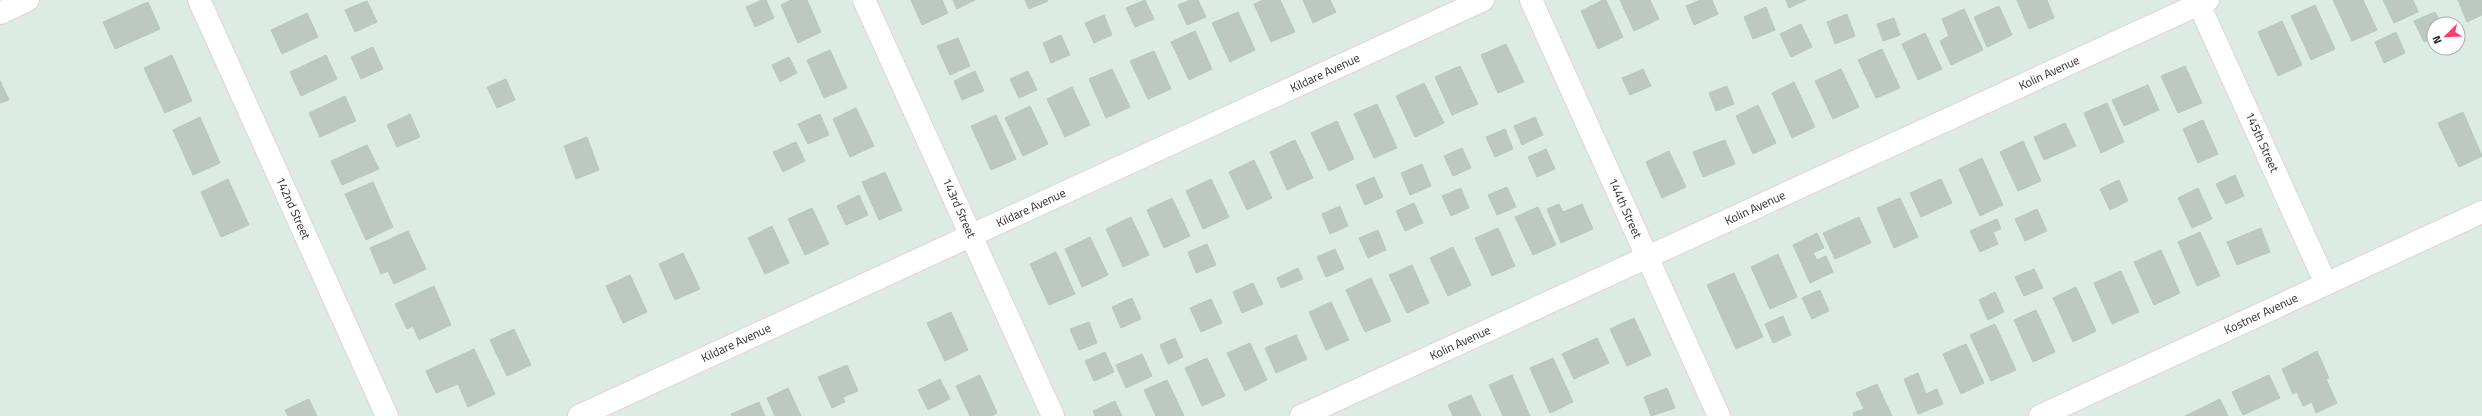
<svg xmlns="http://www.w3.org/2000/svg" width="2482" height="416" font-family="'Titillium Web',sans-serif">
  <style>
    .building { fill: #bcc8c1; stroke: #b6c8c0 }
    .lines { fill: none; stroke-linecap: round; stroke-linejoin: round }
    .minor-casing { stroke: #e3d2d6; stroke-width: 24 }
    .minor { stroke: #fff; stroke-width: 22 }
    .labels { text-anchor: middle; stroke-width: 3.5; stroke-linejoin: round; paint-order: stroke }
    .street-label { font-size: 12px; fill: #2a2a2a; stroke: #fff }
  </style>
  <rect width="100%" height="100%" fill="#dcece4"/>
  <g class="building">
    <path d="M762,0H766L774,18L755,27L746,7Z"/>
    <path d="M791,0H807L821,32L798,43L781,5Z"/>
    <path d="M911,0H942L948,13L922,25Z"/>
    <path d="M953,0H975L957,9Z"/>
    <path d="M1025,0H1047L1048,1L1029,9Z"/>
    <path d="M1145,0L1154,19L1135,27L1126,8Z"/>
    <path d="M1190,0H1198L1206,17L1187,25L1178,5Z"/>
    <path d="M1263,0H1280L1295,32L1271,42L1254,4Z"/>
    <path d="M1303,0H1330L1336,12L1313,23Z"/>
    <path d="M1603,0H1606L1623,37L1598,49L1581,11Z"/>
    <path d="M1620,0H1650L1659,19L1634,31Z"/>
    <path d="M1700,0H1712L1718,14L1694,25L1686,6Z"/>
    <path d="M1786,0H1806L1789,8Z"/>
    <path d="M2017,0H2047L2054,18L2029,29Z"/>
    <path d="M2333,0H2363L2377,30L2352,41Z"/>
    <path d="M2383,0H2413L2418,12L2394,23Z"/>
    <path d="M2458,0H2482V15L2467,22Z"/>
    <path d="M367,1L377,22L355,32L345,10Z"/>
    <path d="M148,2L160,29L115,49L103,22Z"/>
    <path d="M2315,5L2335,49L2311,60L2291,16Z"/>
    <path d="M1999,6L2012,35L1987,47L1974,17Z"/>
    <path d="M1766,7L1775,30L1753,39L1744,17Z"/>
    <path d="M1964,9L1983,50L1951,65L1940,41L1949,36L1942,19Z"/>
    <path d="M1238,12L1255,50L1230,62L1212,23Z"/>
    <path d="M2435,12L2441,24H2434V38L2424,42L2414,21Z"/>
    <path d="M307,13L318,37L282,54L271,30Z"/>
    <path d="M1847,14L1855,36L1835,44L1827,22Z"/>
    <path d="M1104,15L1112,35L1094,43L1085,23Z"/>
    <path d="M1894,18L1900,35L1883,41L1877,24Z"/>
    <path d="M2282,21L2302,65L2278,76L2258,32Z"/>
    <path d="M1801,24L1812,47L1791,57L1780,34Z"/>
    <path d="M1195,31L1212,69L1189,80L1171,42Z"/>
    <path d="M2396,32L2405,53L2384,63L2375,42Z"/>
    <path d="M1925,33L1942,69L1918,80L1902,44Z"/>
    <path d="M1061,35L1070,55L1051,63L1043,43Z"/>
    <path d="M958,38L970,66L950,75L937,46Z"/>
    <path d="M1506,44L1524,82L1498,93L1481,55Z"/>
    <path d="M373,47L383,69L361,79L351,57Z"/>
    <path d="M1882,49L1900,88L1876,98L1858,60Z"/>
    <path d="M830,50L847,88L824,98L807,60Z"/>
    <path d="M1154,51L1171,89L1148,99L1130,61Z"/>
    <path d="M172,55L192,101L165,113L144,68Z"/>
    <path d="M326,55L337,79L301,96L290,72Z"/>
    <path d="M789,57L797,73L780,82L772,65Z"/>
    <path d="M1460,66L1478,104L1452,115L1435,77Z"/>
    <path d="M2185,66L2202,103L2178,113L2161,76Z"/>
    <path d="M1112,69L1130,107L1106,118L1089,79Z"/>
    <path d="M1643,69L1651,86L1630,95L1622,78Z"/>
    <path d="M1841,69L1859,107L1833,119L1815,81Z"/>
    <path d="M975,71L984,91L962,100L954,81Z"/>
    <path d="M1028,71L1037,90L1019,98L1010,79Z"/>
    <path d="M506,79L515,100L497,108L487,87Z"/>
    <path d="M0,81L9,100L0,103Z"/>
    <path d="M1794,82L1815,127L1792,138L1772,93Z"/>
    <path d="M1424,83L1444,123L1415,137L1396,96Z"/>
    <path d="M2148,85L2159,110L2124,126L2112,100Z"/>
    <path d="M1727,86L1734,104L1716,111L1709,93Z"/>
    <path d="M1072,87L1090,125L1065,137L1047,99Z"/>
    <path d="M345,96L356,121L320,137L309,113Z"/>
    <path d="M2107,103L2124,142L2101,153L2084,113Z"/>
    <path d="M1377,104L1397,148L1374,158L1354,114Z"/>
    <path d="M1758,105L1776,143L1753,154L1736,116Z"/>
    <path d="M1030,106L1048,144L1023,156L1005,118Z"/>
    <path d="M856,108L874,146L850,157L833,119Z"/>
    <path d="M2463,112L2482,156L2459,167L2438,123Z"/>
    <path d="M410,114L420,137L397,147L387,125Z"/>
    <path d="M820,114L829,135L808,144L798,124Z"/>
    <path d="M996,115L1016,159L991,170L971,126Z"/>
    <path d="M200,117L220,163L193,175L173,130Z"/>
    <path d="M1535,117L1543,135L1522,145L1514,126Z"/>
    <path d="M2203,120L2218,154L2198,163L2183,129Z"/>
    <path d="M1337,121L1354,159L1329,171L1311,133Z"/>
    <path d="M2065,123L2076,146L2044,160L2034,137Z"/>
    <path d="M1505,129L1513,149L1495,157L1486,137Z"/>
    <path d="M587,137L599,170L576,179L564,146Z"/>
    <path d="M1295,140L1313,178L1287,190L1270,152Z"/>
    <path d="M1725,140L1735,164L1703,177L1693,152Z"/>
    <path d="M2023,141L2041,181L2018,191L2000,152Z"/>
    <path d="M796,142L805,161L783,172L773,152Z"/>
    <path d="M367,145L379,169L342,185L331,161Z"/>
    <path d="M1462,148L1471,168L1453,176L1444,156Z"/>
    <path d="M1546,149L1555,169L1537,177L1528,157Z"/>
    <path d="M1669,151L1686,187L1662,198L1646,162Z"/>
    <path d="M1982,158L2003,205L1980,216L1959,169Z"/>
    <path d="M1254,160L1272,198L1247,210L1229,172Z"/>
    <path d="M1422,164L1431,186L1410,195L1401,173Z"/>
    <path d="M885,172L902,210L879,220L862,182Z"/>
    <path d="M2235,175L2244,196L2226,204L2216,184Z"/>
    <path d="M1374,177L1383,197L1365,205L1356,185Z"/>
    <path d="M228,179L249,225L221,237L201,192Z"/>
    <path d="M1211,179L1229,217L1203,229L1186,191Z"/>
    <path d="M1941,179L1952,203L1921,217L1910,193Z"/>
    <path d="M2119,180L2128,201L2110,210L2100,189Z"/>
    <path d="M373,182L393,227L366,240L345,194Z"/>
    <path d="M1507,187L1516,207L1497,215L1488,195Z"/>
    <path d="M1461,188L1469,208L1451,216L1442,196Z"/>
    <path d="M2198,188L2212,219L2192,228L2178,198Z"/>
    <path d="M859,195L868,215L846,225L837,206Z"/>
    <path d="M1172,198L1190,236L1164,248L1147,210Z"/>
    <path d="M1900,198L1918,237L1894,248L1877,208Z"/>
    <path d="M1414,203L1423,223L1405,231L1396,211Z"/>
    <path d="M1559,204L1563,212L1582,204L1593,229L1561,243L1547,209Z"/>
    <path d="M1340,206L1348,226L1330,234L1322,214Z"/>
    <path d="M1538,207L1556,245L1533,255L1515,217Z"/>
    <path d="M812,208L829,244L805,255L788,219Z"/>
    <path d="M2037,209L2047,231L2025,241L2015,219Z"/>
    <path d="M1131,217L1149,255L1123,267L1106,229Z"/>
    <path d="M1859,217L1871,243L1835,259L1823,233Z"/>
    <path d="M1997,219L2001,229L1993,232L1998,244L1980,252L1970,231Z"/>
    <path d="M772,226L789,263L765,274L748,238Z"/>
    <path d="M1498,228L1515,266L1492,276L1475,238Z"/>
    <path d="M2261,228L2270,252L2237,265L2227,242Z"/>
    <path d="M1378,230L1386,250L1368,258L1359,238Z"/>
    <path d="M408,231L426,269L394,284L388,271L381,274L370,248Z"/>
    <path d="M2200,232L2220,276L2197,286L2178,242Z"/>
    <path d="M1817,233L1824,248L1813,253L1817,260L1826,256L1833,272L1810,283L1793,245Z"/>
    <path d="M1090,237L1108,275L1082,287L1065,249Z"/>
    <path d="M1207,244L1216,265L1196,273L1188,252Z"/>
    <path d="M1453,247L1471,285L1448,296L1430,258Z"/>
    <path d="M1335,249L1344,269L1326,277L1317,257Z"/>
    <path d="M2161,250L2180,293L2154,305L2134,262Z"/>
    <path d="M1056,252L1075,294L1049,305L1030,264Z"/>
    <path d="M683,253L700,289L675,300L659,264Z"/>
    <path d="M1778,254L1797,297L1770,309L1751,267Z"/>
    <path d="M1412,265L1429,303L1407,313L1389,275Z"/>
    <path d="M1298,268L1303,279L1281,288L1277,278Z"/>
    <path d="M2034,269L2043,288L2024,296L2015,277Z"/>
    <path d="M2121,271L2139,312L2112,324L2094,283Z"/>
    <path d="M1734,273L1763,337L1736,349L1707,285Z"/>
    <path d="M630,275L647,312L623,323L606,286Z"/>
    <path d="M1371,278L1391,321L1365,332L1346,290Z"/>
    <path d="M1253,283L1263,304L1242,313L1233,292Z"/>
    <path d="M434,286L451,325L419,340L413,326L407,329L395,304Z"/>
    <path d="M2076,287L2096,331L2073,342L2053,298Z"/>
    <path d="M1820,290L1829,311L1812,319L1802,298Z"/>
    <path d="M1995,292L2004,312L1988,320L1979,300Z"/>
    <path d="M1132,298L1141,319L1121,328L1112,307Z"/>
    <path d="M1211,299L1222,323L1201,332L1190,308Z"/>
    <path d="M1331,302L1349,340L1326,350L1309,312Z"/>
    <path d="M2036,310L2055,352L2033,362L2014,320Z"/>
    <path d="M951,312L968,350L945,361L927,323Z"/>
    <path d="M1783,316L1791,335L1773,343L1765,324Z"/>
    <path d="M1634,318L1651,355L1627,366L1610,329Z"/>
    <path d="M1089,322L1097,343L1079,350L1070,329Z"/>
    <path d="M1995,324L2016,370L1991,381L1970,335Z"/>
    <path d="M514,329L531,365L507,376L490,340Z"/>
    <path d="M1296,335L1307,359L1276,373L1265,348Z"/>
    <path d="M1175,338L1183,357L1168,364L1160,345Z"/>
    <path d="M1597,338L1609,363L1574,379L1562,354Z"/>
    <path d="M1250,343L1267,380L1245,391L1227,353Z"/>
    <path d="M1966,344L1984,383L1961,394L1943,354Z"/>
    <path d="M474,349L495,394L468,407L458,384L436,393L426,371Z"/>
    <path d="M2317,351L2329,378L2326,379L2337,403L2316,413L2312,402L2303,406L2297,392L2293,394L2282,369Z"/>
    <path d="M1105,352L1114,372L1094,381L1085,361Z"/>
    <path d="M1142,354L1152,376L1126,388L1116,365Z"/>
    <path d="M1207,358L1225,396L1202,406L1185,368Z"/>
    <path d="M1553,358L1573,402L1550,413L1530,368Z"/>
    <path d="M847,365L858,391L843,397L845,402L832,408L818,377Z"/>
    <path d="M1918,373L1926,394L1937,389L1943,404L1918,414L1904,379Z"/>
    <path d="M980,375L997,413L991,416H970L956,386Z"/>
    <path d="M1512,375L1530,416H1503L1489,385Z"/>
    <path d="M2269,375L2280,398L2243,415L2232,392Z"/>
    <path d="M940,379L950,399L928,410L918,390Z"/>
    <path d="M1167,380L1184,416H1156L1144,390Z"/>
    <path d="M1877,384L1892,416H1854L1853,413L1864,409L1856,393Z"/>
    <path d="M788,388L801,416H775L767,398Z"/>
    <path d="M1667,388L1675,408L1651,416L1644,397Z"/>
    <path d="M1471,395L1481,416H1453L1448,405Z"/>
    <path d="M309,399L317,416H288L285,410Z"/>
    <path d="M2220,399L2228,416H2185Z"/>
    <path d="M1115,401L1122,416H1095L1093,411Z"/>
    <path d="M759,402L765,416H732L731,414Z"/>
  </g>
  <g class="lines">
    <g class="minor-casing">
      <g id="minor">
        <path d="M199,0L387,416"/>
        <path d="M864,0L1053,416"/>
        <path d="M1531,0L1719,416"/>
        <path d="M2197,0L2326,284"/>
        <path d="M0,13L28,0"/>
        <path d="M579,416L1483,0"/>
        <path d="M1301,416L2208,0"/>
        <path d="M2040,416L2482,212"/>
      </g>
    </g>
    <use href="#minor" class="minor"/>
  </g>
  <g class="labels">
    <g class="street-label">
      <text transform="translate(1325 73) rotate(-25)" y="4">Kildare Avenue</text>
      <text transform="translate(2049 73) rotate(-25)" y="4">Kolin Avenue</text>
      <text transform="translate(2262 142) rotate(66)" y="4">145th Street</text>
      <text transform="translate(293 208) rotate(66)" y="4">142nd Street</text>
      <text transform="translate(959 208) rotate(66)" y="4">143rd Street</text>
      <text transform="translate(1031 208) rotate(-25)" y="4">Kildare Avenue</text>
      <text transform="translate(1625 208) rotate(66)" y="4">144th Street</text>
      <text transform="translate(1755 208) rotate(-25)" y="4">Kolin Avenue</text>
      <text transform="translate(2261 314) rotate(-25)" y="4">Kostner Avenue</text>
      <text transform="translate(736 343) rotate(-25)" y="4">Kildare Avenue</text>
      <text transform="translate(1460 343) rotate(-25)" y="4">Kolin Avenue</text>
    </g>
  </g>
  <g transform="translate(2446 36) rotate(247)"><circle r="19" fill="#ffffff" stroke="#aaaaaa"/>
  <path d="M0-3L7 15L0 10L-7 15Z" fill="#f93d6e"/>
  <text y="-6" font-size="11" font-weight="bold" text-anchor="middle" fill="#2a2a2a">N</text>
  </g>
</svg>
